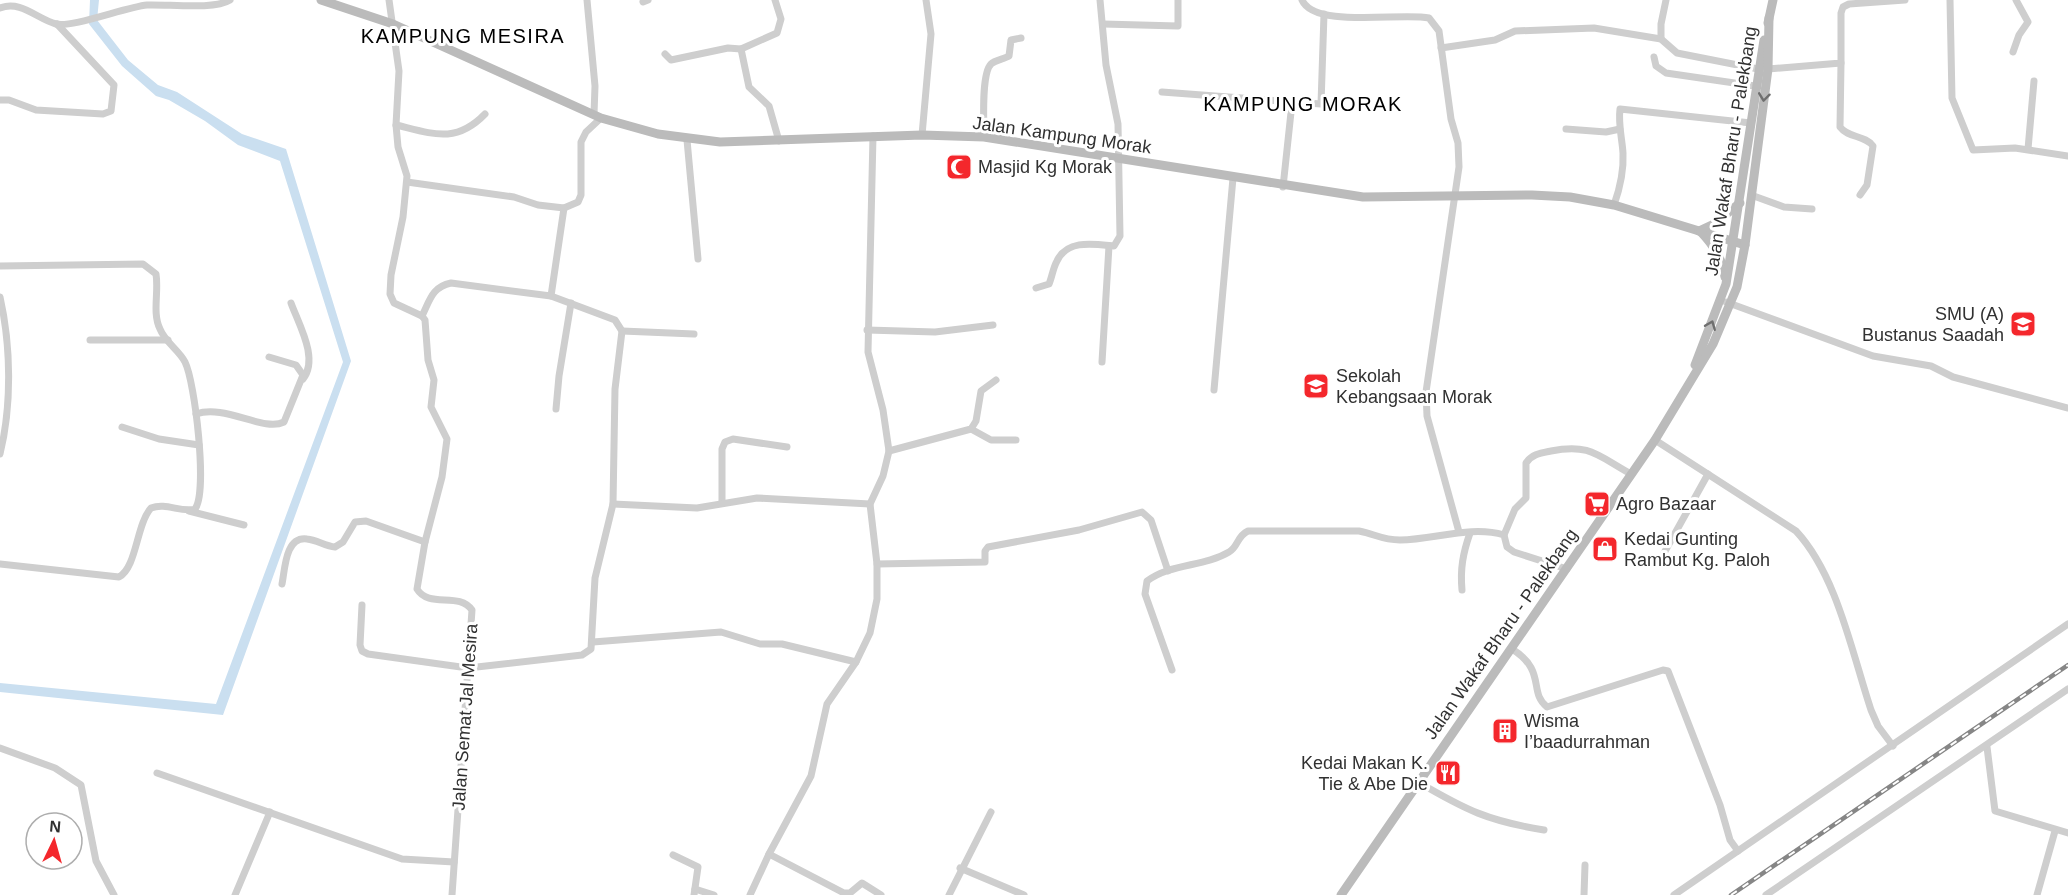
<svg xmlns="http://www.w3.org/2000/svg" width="2068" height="895" font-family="Arial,sans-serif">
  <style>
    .water { fill: #cadff0 }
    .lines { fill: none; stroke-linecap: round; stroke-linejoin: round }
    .minor { stroke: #cecece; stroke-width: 7 }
    .secondary { stroke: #bbb; stroke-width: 9 }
    .rail-casing { stroke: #868686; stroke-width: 4.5 }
    .rail { stroke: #fff; stroke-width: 2; stroke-dasharray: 7; stroke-linecap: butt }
    .oneway { stroke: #6f6f6f }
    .labels { text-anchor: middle; stroke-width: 6; stroke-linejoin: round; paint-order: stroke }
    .street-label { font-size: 18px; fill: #313131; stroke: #fff }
    .poi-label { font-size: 18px; fill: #313131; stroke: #fff; text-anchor: start }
    .neighbourhood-label { font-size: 20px; letter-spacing: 1.5px; fill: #000; stroke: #fff }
  </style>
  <rect width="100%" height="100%" fill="#fff"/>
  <path class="water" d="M90,0H99L97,20L128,60L158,85L177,92L242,134L286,149L351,361L223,715L0,692V683L216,704L343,362L280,161L238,145L205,121L169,100L156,96L122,66L89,24Z"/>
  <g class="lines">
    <g class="minor">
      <path d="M389,0L399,71L396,125L398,147L407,176L403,217L391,275L390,294L394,303L422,316L425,320L428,360L434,380L431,407L447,439L442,477L425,542L417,589C429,609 459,591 472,610L452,895"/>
      <path d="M587,0L595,86L594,114"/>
      <path d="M775,0L781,19L777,33L741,49L749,87L769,106L779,141"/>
      <path d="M1302,0C1315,29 1402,12 1429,18L1439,31L1451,119L1458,143L1459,167L1426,392L1427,416L1459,532"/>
      <path d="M1950,0L1952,98L1973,150L2015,148L2068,156"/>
      <path d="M643,2L648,0"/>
      <path d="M0,8C21,0 37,19 56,24C72,28 126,7 147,5C168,4 214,10 230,0"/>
      <path d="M1103,24L1178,26V0"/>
      <path d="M1661,39V24L1666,0"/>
      <path d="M1441,48L1495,40L1515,31L1594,28L1661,39L1677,53L1758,69"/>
      <path d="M2013,52L2019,35L2028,22L2016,0"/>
      <path d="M665,54L671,60L728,48L741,49"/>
      <path d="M1654,57L1656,66L1666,73L1755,86"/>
      <path d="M1841,63L1840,127C1848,138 1865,135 1873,146L1867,185L1860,195"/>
      <path d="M1768,69L1841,63V13L1843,7L1849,4L1905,0"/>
      <path d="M1162,92L1321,104L1324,14"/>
      <path d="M0,100H9L36,110L103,114L111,111L114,85L57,24"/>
      <path d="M396,125C433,134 456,144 485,114"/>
      <path d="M1566,129L1606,132L1620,129"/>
      <path d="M922,135L931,34L926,0"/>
      <path d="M984,137C984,123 981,74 991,64C995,60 1004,59 1009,56L1011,40L1021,38"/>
      <path d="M687,140L698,259"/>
      <path d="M2028,149L2034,81"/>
      <path d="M407,182L514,197L538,205L564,208L578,202L581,195V142L586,132L601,118"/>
      <path d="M1283,187L1292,103"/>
      <path d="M1751,195L1784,207L1812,209"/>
      <path d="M1614,205C1620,188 1624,172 1623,153C1622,138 1618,124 1620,109L1751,123"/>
      <path d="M0,266L143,264L156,274C159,292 152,313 160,329C165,342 179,350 185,362C195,382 208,492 195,509C181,513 166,502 151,508C136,525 137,567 119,577L0,564"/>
      <path d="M1036,288L1049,284C1052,277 1053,268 1057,261C1067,239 1094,244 1114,246L1120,236L1118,124L1106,65L1100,0"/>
      <path d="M551,296L564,208"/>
      <path d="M0,297C11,346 12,405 0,454"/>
      <path d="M1726,302L1873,356L1931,366L1953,377L2068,408"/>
      <path d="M291,303C299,325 319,359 303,379"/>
      <path d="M867,330L935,332L993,325"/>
      <path d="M622,331L694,334"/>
      <path d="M90,340H168"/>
      <path d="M1102,362L1109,246"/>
      <path d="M1214,390L1233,178"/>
      <path d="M556,409L559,376L571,303"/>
      <path d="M196,414C225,404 263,432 284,422L303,375L296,365L269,357"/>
      <path d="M122,427L159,439L199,445"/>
      <path d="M971,429L991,440H1016"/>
      <path d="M1655,440L1796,531C1837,575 1852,653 1871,710L1878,726L1893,746"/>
      <path d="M889,451L971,429L976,421L981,391L996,380"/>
      <path d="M722,502V449L725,442L733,439L787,447"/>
      <path d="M613,504L697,508L757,498L870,504"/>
      <path d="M189,511L244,525"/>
      <path d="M1504,535L1515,509L1526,498V463C1532,454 1541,453 1551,451C1590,443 1598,456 1631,474"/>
      <path d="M1664,553L1708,474"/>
      <path d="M877,564L985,562V551L988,547L1079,530L1142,512L1151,520L1168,571"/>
      <path d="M282,584C285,570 285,536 307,539C317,540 325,546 335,547L343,542L355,522L366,521L425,542"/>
      <path d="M1462,590C1460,569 1463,553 1470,533"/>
      <path d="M362,605L360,645L362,651L368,654L468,668L582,655L591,649L595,578L613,504L615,389L622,331L615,320L551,296L451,283C432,287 430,300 422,316"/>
      <path d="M593,642L721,632L760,644H782L856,662"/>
      <path d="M1512,649C1547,671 1528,692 1547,707L1663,670L1668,671L1720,805L1730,840L1738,851"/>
      <path d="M1172,670L1145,594L1147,581C1171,563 1204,567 1229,552C1238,547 1237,536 1248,531H1359C1375,534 1382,540 1400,540C1434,540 1470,525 1504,535L1507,547L1514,552L1567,569"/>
      <path d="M1987,747L1995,811L2068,833"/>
      <path d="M0,748L55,768L81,785L96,861L114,895"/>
      <path d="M157,773L402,859L454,862"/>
      <path d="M1418,782C1466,810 1488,821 1544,830"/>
      <path d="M769,854L844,893H850L862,883L881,895"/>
      <path d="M673,855L698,867L694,895"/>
      <path d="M960,868L1024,895"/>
      <path d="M695,889L714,895"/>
      <path d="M235,895L270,812"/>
      <path d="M750,895L769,854L811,776L827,704L856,662L870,633L877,599V564L870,504L883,476L889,451L883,410L868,352L873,136"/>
      <path d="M949,895L991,812"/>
      <path d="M1584,895L1585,865"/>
      <path d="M1674,895L2068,624"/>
      <path d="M1766,895L2068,689"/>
      <path d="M2037,895L2055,831"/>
    </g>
    <g class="secondary">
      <path d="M321,0L393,24L601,118L658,134L720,142L922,135L984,137L1363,197L1532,195L1570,197L1614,205L1745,245"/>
      <path d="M1768,23L1773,0"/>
      <path d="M1699,231L1714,224L1740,203"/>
      <path d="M1701,232C1714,246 1722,258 1725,277"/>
      <path d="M1695,365L1726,284L1764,40"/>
      <path d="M1341,895L1655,440L1713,344L1737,287L1745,245L1768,69L1769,18"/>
    </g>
    <g class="rail-casing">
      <path id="rail" d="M1731,895L2068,665"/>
    </g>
    <use href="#rail" class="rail"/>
  </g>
  <defs><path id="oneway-chevron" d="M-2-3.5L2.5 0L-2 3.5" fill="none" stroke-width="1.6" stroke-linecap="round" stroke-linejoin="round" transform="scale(1.5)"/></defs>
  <g class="oneway">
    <use href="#oneway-chevron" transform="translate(1764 97) rotate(97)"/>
    <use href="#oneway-chevron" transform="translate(1711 325) rotate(-68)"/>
  </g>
  <defs>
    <g id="mosque-square" transform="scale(1.35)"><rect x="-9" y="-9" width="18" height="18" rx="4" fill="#f4272c" stroke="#fff"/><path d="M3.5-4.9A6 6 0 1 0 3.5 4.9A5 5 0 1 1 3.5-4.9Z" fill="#fff"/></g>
    <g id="school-square" transform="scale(1.35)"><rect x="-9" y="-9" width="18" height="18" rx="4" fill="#f4272c" stroke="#fff"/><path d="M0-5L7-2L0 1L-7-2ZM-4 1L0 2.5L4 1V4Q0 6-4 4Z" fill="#fff"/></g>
    <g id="supermarket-square" transform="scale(1.35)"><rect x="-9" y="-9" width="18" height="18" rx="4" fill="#f4272c" stroke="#fff"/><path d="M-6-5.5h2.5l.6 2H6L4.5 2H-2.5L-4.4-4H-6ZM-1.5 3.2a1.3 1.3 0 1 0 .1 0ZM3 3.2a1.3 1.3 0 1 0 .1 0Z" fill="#fff"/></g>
    <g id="shop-square" transform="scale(1.35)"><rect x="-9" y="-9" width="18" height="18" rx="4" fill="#f4272c" stroke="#fff"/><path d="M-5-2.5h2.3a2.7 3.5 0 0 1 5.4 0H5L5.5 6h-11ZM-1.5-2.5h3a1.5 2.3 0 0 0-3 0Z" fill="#fff"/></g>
    <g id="building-square" transform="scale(1.35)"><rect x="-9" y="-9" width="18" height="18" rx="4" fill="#f4272c" stroke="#fff"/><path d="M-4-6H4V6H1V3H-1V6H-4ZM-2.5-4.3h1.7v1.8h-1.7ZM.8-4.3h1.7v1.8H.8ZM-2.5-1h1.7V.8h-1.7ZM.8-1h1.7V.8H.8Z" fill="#fff"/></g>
    <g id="restaurant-square" transform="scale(1.35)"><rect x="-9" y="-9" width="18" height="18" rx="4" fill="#f4272c" stroke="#fff"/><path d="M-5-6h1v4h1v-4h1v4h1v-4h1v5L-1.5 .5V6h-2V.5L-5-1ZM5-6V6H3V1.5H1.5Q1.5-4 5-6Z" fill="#fff"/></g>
  </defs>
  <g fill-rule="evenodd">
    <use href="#mosque-square" x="959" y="167"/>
    <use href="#school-square" x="2023" y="324"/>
    <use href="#school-square" x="1316" y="386"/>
    <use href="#supermarket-square" x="1597" y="504"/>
    <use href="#shop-square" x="1605" y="549"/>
    <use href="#building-square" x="1505" y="731"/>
    <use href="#restaurant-square" x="1448" y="773"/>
  </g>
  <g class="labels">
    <g class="street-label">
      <text transform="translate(1062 135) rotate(8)" y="6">Jalan Kampung Morak</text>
      <text transform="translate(1731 151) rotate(-81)" y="6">Jalan Wakaf Bharu - Palekbang</text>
      <text transform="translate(1501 634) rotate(-55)" y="6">Jalan Wakaf Bharu - Palekbang</text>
      <text transform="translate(465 717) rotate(-86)" y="6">Jalan Semat Jal Mesira</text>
    </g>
    <g class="poi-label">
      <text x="978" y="173">Masjid Kg Morak</text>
      <text x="2004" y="320" text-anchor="end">SMU (A)<tspan x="2004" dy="21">Bustanus Saadah</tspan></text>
      <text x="1336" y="382">Sekolah<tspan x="1336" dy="21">Kebangsaan Morak</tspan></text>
      <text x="1616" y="510">Agro Bazaar</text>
      <text x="1624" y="545">Kedai Gunting<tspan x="1624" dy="21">Rambut Kg. Paloh</tspan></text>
      <text x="1524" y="727">Wisma<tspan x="1524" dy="21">I’baadurrahman</tspan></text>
      <text x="1428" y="769" text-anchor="end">Kedai Makan K.<tspan x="1428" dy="21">Tie &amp; Abe Die</tspan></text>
    </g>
    <g class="neighbourhood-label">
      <text x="463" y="43">KAMPUNG MESIRA</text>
      <text x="1303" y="111">KAMPUNG MORAK</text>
    </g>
  </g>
  <g transform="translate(54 841) rotate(5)"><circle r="28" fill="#ffffff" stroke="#adadad" stroke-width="1.5"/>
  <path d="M0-4.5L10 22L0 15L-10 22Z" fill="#f4272c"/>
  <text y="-9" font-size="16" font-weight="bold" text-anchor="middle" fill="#313131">N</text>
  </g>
</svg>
